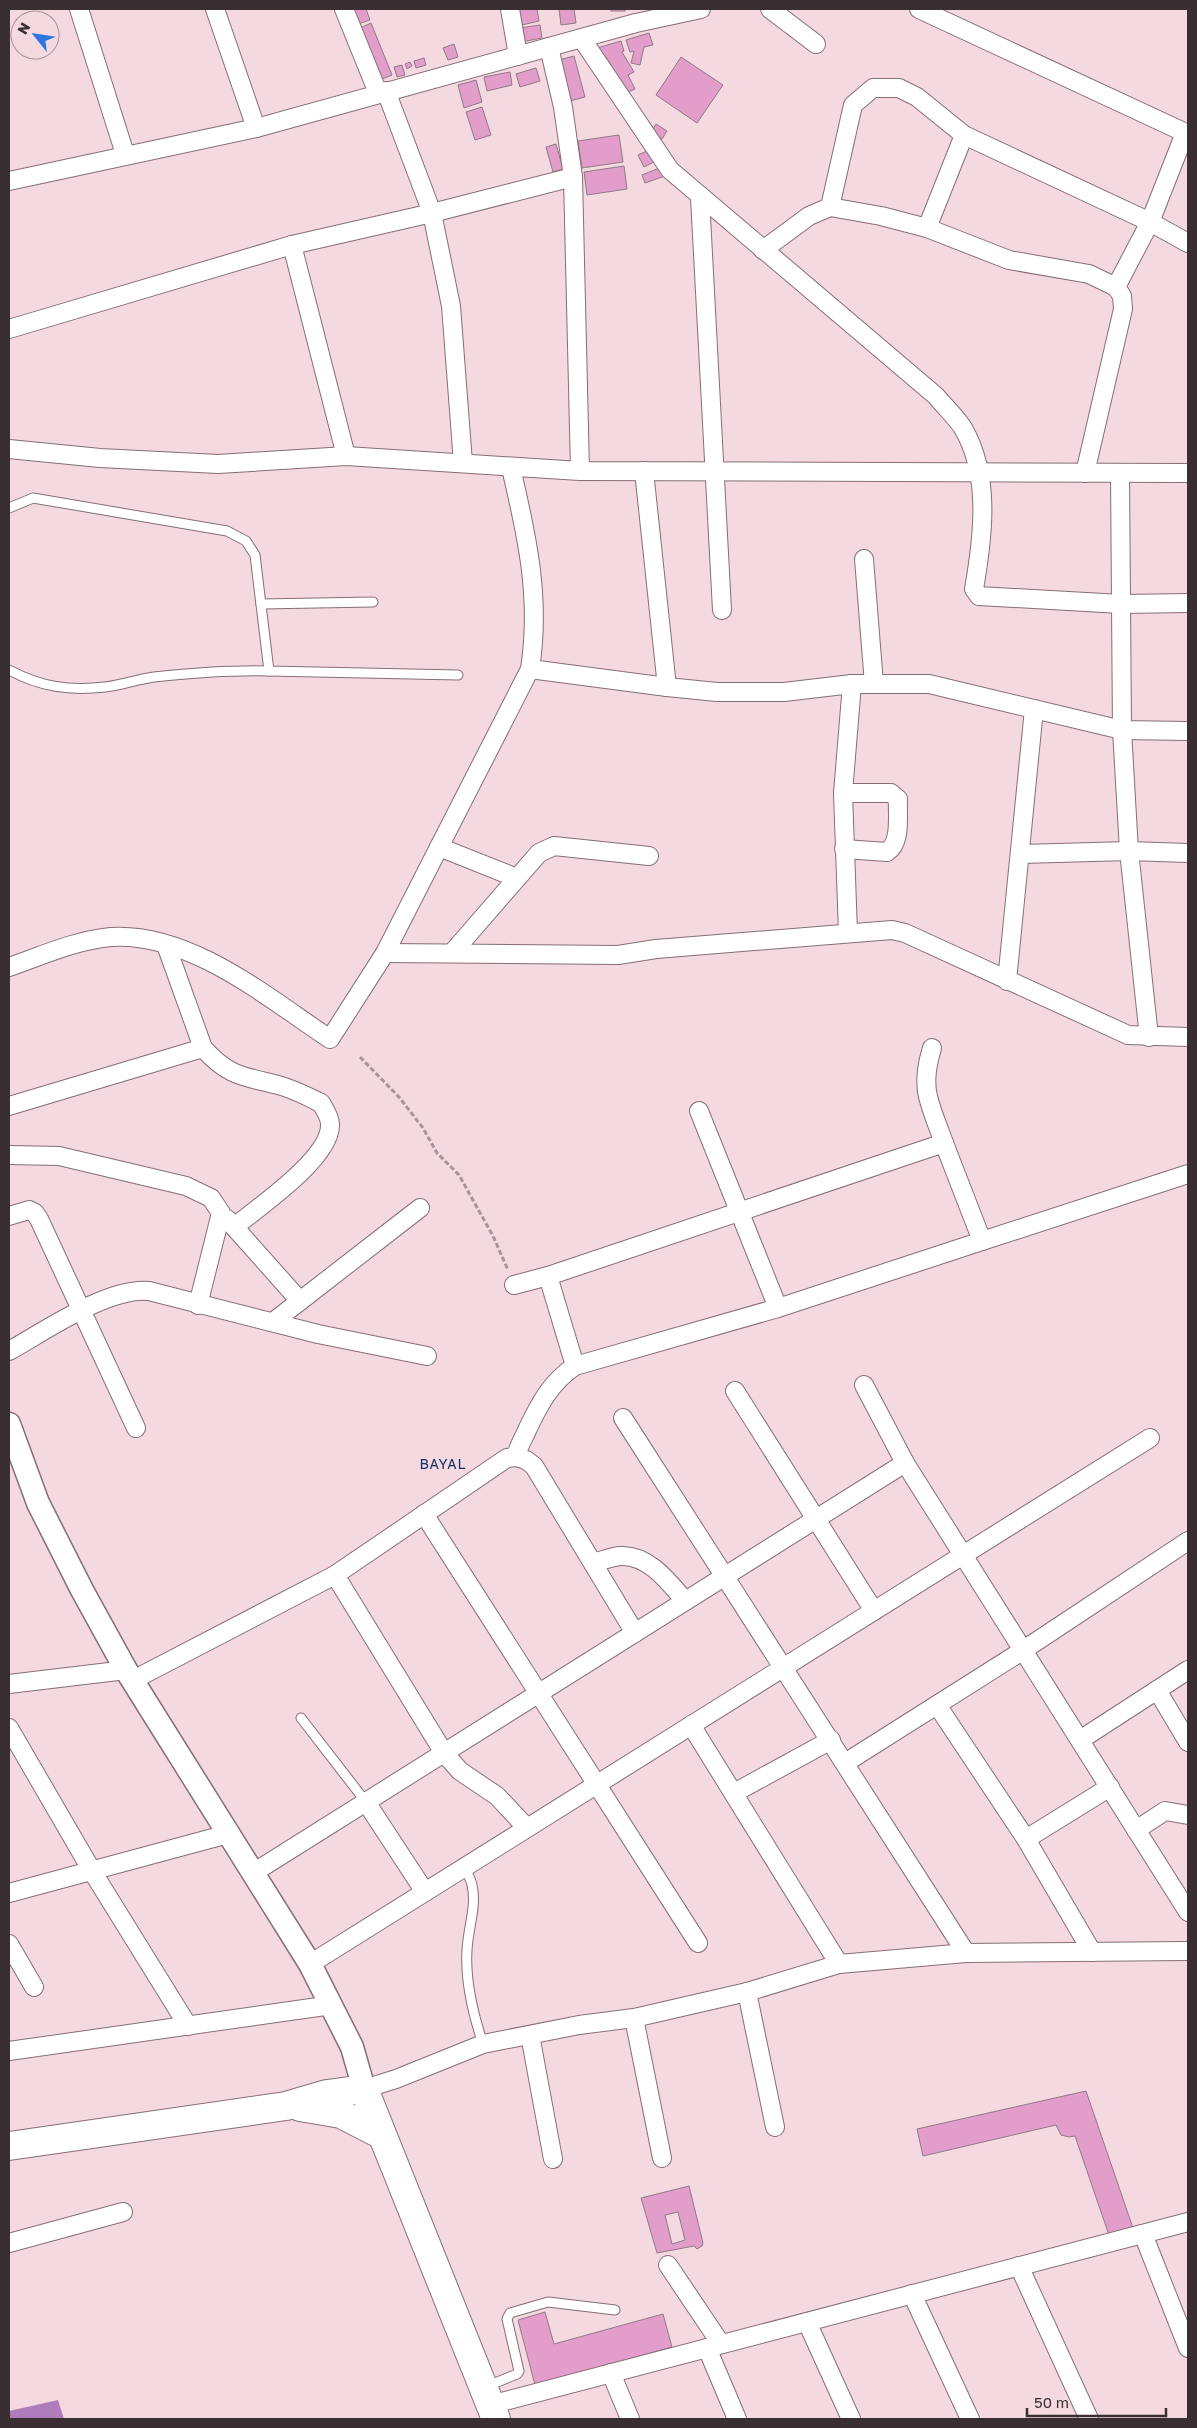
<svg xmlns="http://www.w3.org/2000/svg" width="1197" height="2428" font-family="'Golos Text',sans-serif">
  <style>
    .water { fill: #af7eba }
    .building { fill: #e39dca; stroke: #8e7a86; fill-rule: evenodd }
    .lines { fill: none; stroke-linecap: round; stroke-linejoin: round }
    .service-casing { stroke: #866e74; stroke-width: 11 }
    .minor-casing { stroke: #866e74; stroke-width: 20 }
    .tertiary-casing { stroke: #866e74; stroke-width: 25 }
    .primary-casing { stroke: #866e74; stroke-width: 30 }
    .path { stroke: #a8949a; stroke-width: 3; stroke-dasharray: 5 2.5; stroke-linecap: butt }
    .service { stroke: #fff; stroke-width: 9 }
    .minor { stroke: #fff; stroke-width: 18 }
    .tertiary { stroke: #fff; stroke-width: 22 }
    .primary { stroke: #fff; stroke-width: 28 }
    .labels { text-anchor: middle; stroke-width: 4; stroke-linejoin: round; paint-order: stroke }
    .neighbourhood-label { font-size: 14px; letter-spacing: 1px; fill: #0d2f63; stroke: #f4d9e0 }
  </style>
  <rect width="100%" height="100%" fill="#f4d9e0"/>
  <path class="water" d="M58,2400L64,2419H9V2411Z"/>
  <g class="building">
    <path d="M352,9H366L370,20L358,24Z"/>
    <path d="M519,9H537L539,21L522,25Z"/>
    <path d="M559,9H574L576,23L561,25Z"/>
    <rect x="611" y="9" width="14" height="2"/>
    <path d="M371,23L392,75L380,80L360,28Z"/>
    <path d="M540,25L542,38L521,42L520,28Z"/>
    <path d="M649,33L653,45L644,47L640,65L631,63L634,51L630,52L626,40Z"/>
    <path d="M621,41L624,51L622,52L634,72L628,75L635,89L626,93L606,57L601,59L597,48Z"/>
    <path d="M454,44L458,57L448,60L443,48Z"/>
    <path d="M574,56L585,97L570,101L559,60Z"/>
    <path d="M681,57L723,85L697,123L656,95Z"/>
    <path d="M424,58L426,65L416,68L414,61Z"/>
    <path d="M410,62L412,66L407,69L405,64Z"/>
    <path d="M402,65L405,75L397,77L394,67Z"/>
    <path d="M536,68L540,81L520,87L516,74Z"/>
    <path d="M510,72L512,85L487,91L484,77Z"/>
    <path d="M476,80L482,102L464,108L458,85Z"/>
    <path d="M482,107L491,135L475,140L466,112Z"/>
    <path d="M656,124L667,131L662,139L651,132Z"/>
    <path d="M619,135L623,162L582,168L578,141Z"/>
    <path d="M556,144L563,169L553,172L546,147Z"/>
    <path d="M649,150L654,162L644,167L638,155Z"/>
    <path d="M624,166L627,189L587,195L584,172Z"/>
    <path d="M662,167L665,176L645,183L642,175Z"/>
    <path d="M1086,2091L1134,2231L1110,2238L1075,2136L1069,2137L1061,2135L1056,2125L923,2156L917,2129Z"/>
    <path d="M689,2186L703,2243L702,2246L697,2249L694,2246L657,2253L641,2198ZM678,2212L685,2240L672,2244L665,2215Z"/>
    <path d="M545,2312L554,2344L663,2314L672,2347L535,2385L518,2320Z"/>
  </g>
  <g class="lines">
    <g class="service-casing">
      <g id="service">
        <path d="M9,508L33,498L227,531L246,541L255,555L269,671L458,675"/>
        <path d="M261,604L373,602"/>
        <path d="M9,670C41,687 69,691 105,687C122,685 138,679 154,677C192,673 231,670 269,671"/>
        <path d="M301,1718L366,1802"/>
        <path d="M464,1867C467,1873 471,1879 472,1885C477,1906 468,1928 467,1950C465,1981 473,2014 483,2044"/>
        <path d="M485,2387L517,2374L519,2371L507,2319L510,2313L548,2302L615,2310"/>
      </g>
    </g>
    <g class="minor-casing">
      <g id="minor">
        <path d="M79,9L125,154"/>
        <path d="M215,9L256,128"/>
        <path d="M344,9L378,93"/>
        <path d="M510,9L518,56"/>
        <path d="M770,9L816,44"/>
        <path d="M919,9L1188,134"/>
        <path d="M582,39L670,170L936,396C944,406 956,417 963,428C991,476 983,537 974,589L979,596L1121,604L1188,603"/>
        <path d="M549,47L563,107L573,177L580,471"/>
        <path d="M386,91L432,213L451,306L463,463"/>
        <path d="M9,181L256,128L636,23L701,9"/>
        <path d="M700,198L722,610"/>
        <path d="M830,207L853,105L873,88H899L917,97L964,135L1150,222L1188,243"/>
        <path d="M927,228L964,135"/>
        <path d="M292,245L346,456"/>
        <path d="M763,250L809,216L830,207L881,216L927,228L1009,260L1089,274L1116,287L1122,296L1123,309L1085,473"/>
        <path d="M1116,287L1150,222L1185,133"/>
        <path d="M9,329L292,245L432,213L573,177"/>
        <path d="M9,449L100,458L218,464L346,456L580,471L1188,473"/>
        <path d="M644,471L667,687"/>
        <path d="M1120,473L1122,730L1129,851L1149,1037"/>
        <path d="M864,559L874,684"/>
        <path d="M530,669L667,687L717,692H784L852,684H929L1122,730L1188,731"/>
        <path d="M843,793H891L898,799C897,815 902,842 887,852L844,849"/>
        <path d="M439,847L517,878"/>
        <path d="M1021,854L1129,851L1188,853"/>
        <path d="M848,933L843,793L852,684"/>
        <path d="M166,945L203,1048C227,1075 241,1076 274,1084C290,1087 306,1096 321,1103C324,1108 330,1117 330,1124C332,1157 259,1207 234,1227"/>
        <path d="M385,953L618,955L656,949L892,930L905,933L1128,1035L1188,1037"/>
        <path d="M452,953L539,853L554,846L649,856"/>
        <path d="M9,967C41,956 76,940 111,937C190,932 268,998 330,1039L385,953L530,669C541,598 527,536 511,468"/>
        <path d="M1007,981L1034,709"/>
        <path d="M932,1048C919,1090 930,1103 944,1143"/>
        <path d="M9,1106L203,1048"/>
        <path d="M699,1111L778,1308"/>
        <path d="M9,1155L59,1156L186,1186L211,1198L221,1213L198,1305"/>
        <path d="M9,1216L29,1210L35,1213L39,1219L136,1428"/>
        <path d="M227,1219L300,1301"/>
        <path d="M982,1241L1188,1174"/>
        <path d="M548,1276L575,1366"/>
        <path d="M273,1322L420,1208"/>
        <path d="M9,1351C45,1331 108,1287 149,1291L318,1334L427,1356"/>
        <path d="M735,1391L874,1611"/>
        <path d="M623,1418L966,1953"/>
        <path d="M516,1457L526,1460L534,1466L635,1633"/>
        <path d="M905,1463L1188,1912"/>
        <path d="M424,1514L698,1943"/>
        <path d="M593,1563C601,1561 611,1557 620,1556C648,1554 669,1582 685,1601"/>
        <path d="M335,1575L444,1753L460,1771L497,1796L526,1827"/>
        <path d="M133,1680L335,1575L507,1458L516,1457C518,1446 524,1438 528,1428C540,1403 551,1382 575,1366L778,1308L982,1241L944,1143L548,1276L514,1285"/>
        <path d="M9,1684L126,1670"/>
        <path d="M1157,1690L1188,1742"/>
        <path d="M937,1705L1026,1839L1092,1952"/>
        <path d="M691,1725L839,1964"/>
        <path d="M9,1728L92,1871L188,2026"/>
        <path d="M1080,1740L1188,1670"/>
        <path d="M845,1763L1022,1651L1188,1541"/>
        <path d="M734,1793L831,1740"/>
        <path d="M366,1802L425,1892"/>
        <path d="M1136,1830L1165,1811L1188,1815"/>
        <path d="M1026,1839L1110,1787"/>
        <path d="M253,1873L905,1463L864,1385"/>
        <path d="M9,1893L228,1834"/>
        <path d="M9,1944L34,1987"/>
        <path d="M310,1964L1150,1438"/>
        <path d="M747,1992L775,2127"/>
        <path d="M634,2018L662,2158"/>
        <path d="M530,2035L553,2159"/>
        <path d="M9,2051L332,2005"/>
        <path d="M364,2089L396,2079L483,2044L579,2025L634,2018L747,1992L839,1964L966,1953L1188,1951"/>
        <path d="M1143,2234L1188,2348"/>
        <path d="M9,2243L123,2212"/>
        <path d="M668,2265L721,2344"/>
        <path d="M1019,2266L1089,2419"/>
        <path d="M912,2294L970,2419"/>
        <path d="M807,2322L851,2419"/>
        <path d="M707,2348L737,2419"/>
        <path d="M611,2373L630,2419"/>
        <path d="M490,2405L1188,2222"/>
      </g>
    </g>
    <g class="tertiary-casing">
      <path id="tertiary" d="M9,1424L38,1503L82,1590L126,1670L310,1964L352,2047L364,2089"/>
    </g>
    <g class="primary-casing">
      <g id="primary">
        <path d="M300,2107L341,2114L382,2135"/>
        <path d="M9,2146L286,2106L327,2094L364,2089L496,2419"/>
      </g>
    </g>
    <path class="path" d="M360,1057L399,1097L423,1128L437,1153L459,1175L493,1236L508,1270"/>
    <use href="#service" class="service"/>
    <use href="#minor" class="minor"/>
    <use href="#tertiary" class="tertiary"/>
    <use href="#primary" class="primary"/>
  </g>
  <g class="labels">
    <g class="neighbourhood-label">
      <text x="443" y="1469">BAYAL</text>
    </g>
  </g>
  <rect width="1197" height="2428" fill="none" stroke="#392f32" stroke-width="20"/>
  <g transform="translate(35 35) rotate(300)"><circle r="24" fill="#f4d9e0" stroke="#a9959a"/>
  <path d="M0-4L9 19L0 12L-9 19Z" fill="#2d76e2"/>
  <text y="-8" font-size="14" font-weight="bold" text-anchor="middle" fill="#392f32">N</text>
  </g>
  <path d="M1027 2408v8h139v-8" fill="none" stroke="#392f32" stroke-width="2.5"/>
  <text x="1034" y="2408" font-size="15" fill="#392f32" stroke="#f4d9e0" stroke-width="4" paint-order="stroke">50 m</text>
</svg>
